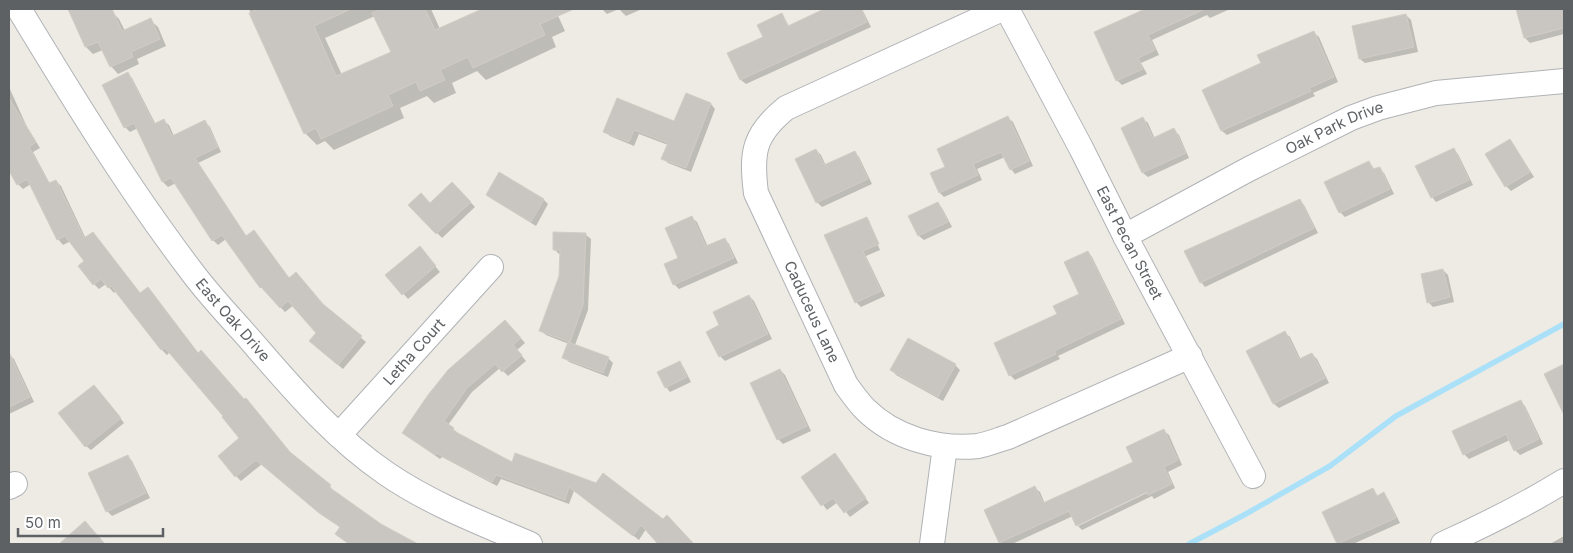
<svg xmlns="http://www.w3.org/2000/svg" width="1573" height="553" font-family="Inter,sans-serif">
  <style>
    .shadow { fill: #0003; fill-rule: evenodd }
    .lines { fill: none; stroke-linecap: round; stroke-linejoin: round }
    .stream { stroke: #abe1f8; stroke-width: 5.5 }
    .building { fill: #c9c6c2; stroke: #d2ccc4 }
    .minor-casing { stroke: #b0b3b6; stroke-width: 26 }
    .minor { stroke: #fff; stroke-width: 24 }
    .labels { text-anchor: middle; stroke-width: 4; stroke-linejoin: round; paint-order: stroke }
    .street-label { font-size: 15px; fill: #5d6164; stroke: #fff }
  </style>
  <rect width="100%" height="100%" fill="#eeebe5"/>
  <g class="shadow">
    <path d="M68,9H100L103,16L112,12L119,19L125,31L150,20L158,27L166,46L137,59L139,64L118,74L111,66L103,50L93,54L86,47Z"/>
    <path d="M249,9H431L440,29L485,9H555L565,31L552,37L556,47L486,80L477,71L452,83L456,93L434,103L427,96L400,108L404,118L334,150L325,141L317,145L305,133ZM375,16L392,52L342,75L325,38Z"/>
    <path d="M602,9H642L626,16L619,9L607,14Z"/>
    <path d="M827,9H862L871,27L746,84L741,80L729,53L764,37L782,15L789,26Z"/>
    <path d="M1146,9H1230L1210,18L1207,15L1152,40L1159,55L1141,63L1147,74L1122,85L1117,80L1096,33Z"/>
    <path d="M1522,9H1564V34L1530,43L1525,38L1518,10Z"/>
    <path d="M1406,15L1411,20L1418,52L1365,63L1360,59Z"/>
    <path d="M1314,33L1319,37L1338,82L1313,93L1315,96L1227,135L1222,131L1204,91L1262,64Z"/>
    <path d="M127,74L132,78L156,125L164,121L169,125L174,136L205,122L210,127L221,152L198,163L247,237L254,231L290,279L366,342L343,369L315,346L317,333L294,305L285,312L261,287L226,239L218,245L213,240L176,183L168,187L163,182L138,128L130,132L125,127Z"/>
    <path d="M9,87L27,127L40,148L33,152L50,184L56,181L61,186L86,239L93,233L141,294L148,288L153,294L199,354L293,455L330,486L334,492L380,525L415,544H349L337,534L341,528L262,464L241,481L236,476L241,438L225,416L170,352L167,355L162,350L116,291L114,293L106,284L99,289L94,284L86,262L71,241L63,245L58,239L31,184L23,189L18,184L9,169Z"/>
    <path d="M711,104L715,109L691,172L668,163L663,158L668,145L639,134L634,146L610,136L605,132L675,123Z"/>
    <path d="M1008,118L1013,122L1033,166L1015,174L1011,169L1005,157L977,169L982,180L944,197L940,193L946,167Z"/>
    <path d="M1143,119L1148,123L1155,139L1174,130L1179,135L1189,158L1148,177L1143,173L1122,128Z"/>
    <path d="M1510,140L1514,145L1534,177L1511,191L1506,186Z"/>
    <path d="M1453,149L1458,154L1473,185L1436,202L1432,197Z"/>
    <path d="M816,150L821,155L826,166L855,153L859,157L872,184L822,207L817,202Z"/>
    <path d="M1369,162L1375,170L1379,169L1384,173L1394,194L1345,217L1340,212Z"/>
    <path d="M452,183L475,207L442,238L410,205L430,204Z"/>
    <path d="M487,195L544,200L548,204L536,226L492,199Z"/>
    <path d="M1299,200L1304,205L1318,233L1205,287L1201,282Z"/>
    <path d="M938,203L942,208L952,227L924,240L919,236Z"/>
    <path d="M692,218L697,222L708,247L725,239L729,244L738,263L679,289L674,284L680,258Z"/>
    <path d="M866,218L870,222H868L880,250L866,256L885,296L861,307L856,302Z"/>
    <path d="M586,235L591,239L588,310L575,345L608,358L613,363L608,377L569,362L564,357L569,344L546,335L541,331L560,276L561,254H559L554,249Z"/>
    <path d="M1088,252L1092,257L1125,324L1058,356L1060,359L1015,380L1010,375L1080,294Z"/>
    <path d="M424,253L440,272L408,299L387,275Z"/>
    <path d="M1443,270L1448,275L1454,302L1433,307L1428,302Z"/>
    <path d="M749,296L754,301L772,339L725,361L720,356L721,326Z"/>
    <path d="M510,326L525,343L517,350L526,361L508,376L500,368L472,392L448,425L458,433L513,463L663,520L667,517L692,544H660L646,529L639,540L574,491L569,504L501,479L497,486L442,457L440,459L409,437Z"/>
    <path d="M1285,333L1290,337L1301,360L1312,354L1317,359L1329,383L1279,408L1274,404L1248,351Z"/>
    <path d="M909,339L955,365L960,370L943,401L896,375L892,370Z"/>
    <path d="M9,355L14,359L34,402L9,414Z"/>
    <path d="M680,363L684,368L691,382L670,392L666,387Z"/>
    <path d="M780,370L785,375L811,431L783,444L778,439Z"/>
    <path d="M99,391L124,423L91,450L86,446Z"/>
    <path d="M1520,401L1525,406L1543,444L1520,455L1515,450L1510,440L1469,459L1464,454Z"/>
    <path d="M1164,431L1169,435L1182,465L1168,472L1175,488L1154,499L1152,496L1082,530L1078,526L1153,490L1152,488L1073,516L1012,544H1002L1000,542L986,511L1035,488L1040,492L1045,504L1134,462Z"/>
    <path d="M834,454L869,503L850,517L838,502L827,510L802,477Z"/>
    <path d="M127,456L132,461L150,498L112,516L107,511Z"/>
    <path d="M1373,490L1378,496L1384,494L1388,499L1400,523L1353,544H1338L1323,513Z"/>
    <path d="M1564,536V544H1550Z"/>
  </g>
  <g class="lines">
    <path class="stream" d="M1189,544L1244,515L1330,466L1396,416L1564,324"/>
  </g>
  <g class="building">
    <path d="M68,9H112L122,31L151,18L160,39L131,52L133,57L110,67L98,42L85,47Z"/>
    <path d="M258,9H351L314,26L336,76L391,52L372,13L381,9H425L435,30L482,9H574L540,24L545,35L473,68L468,57L440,70L445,80L420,91L416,82L388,95L393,106L321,139L316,128L304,134L249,13Z"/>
    <path d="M824,9H861L867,22L740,80L727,53L763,37L757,25L782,13L788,26Z"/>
    <path d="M1145,9H1205L1148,35L1155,50L1138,58L1143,69L1116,81L1094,32Z"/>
    <path d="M1516,9H1564V28L1524,38Z"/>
    <path d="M1406,14L1414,47L1359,59L1352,26Z"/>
    <path d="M1314,31L1334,77L1309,88L1311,91L1221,131L1202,90L1261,63L1257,55Z"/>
    <path d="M128,72L154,124L164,119L172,136L205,120L218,147L195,158L246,236L254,230L289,278L296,272L323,304L362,336L338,365L309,341L316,333L288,301L280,308L261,287L260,288L222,235L212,241L171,178L162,182L134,123L124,128L102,85Z"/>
    <path d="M686,93L711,103L686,168L661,159L668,143L634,130L629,142L603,132L617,98L674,121Z"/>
    <path d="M9,98L36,142L29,147L49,183L56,180L84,238L93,232L140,293L148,287L198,353L201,350L244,399L246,398L290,452L331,485L329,487L381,524L418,544H349L335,534L340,527L319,513L256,460L235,477L218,456L239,438L222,417L223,416L165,348L161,350L111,286L108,288L101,279L93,285L78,266L84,261L65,236L57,240L27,179L17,185L9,171Z"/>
    <path d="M1008,116L1029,161L1010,170L1001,152L973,164L978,175L939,193L930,173L945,167L937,149Z"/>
    <path d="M1143,117L1153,138L1174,128L1186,153L1142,173L1121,128Z"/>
    <path d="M1510,139L1530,172L1505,187L1485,154Z"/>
    <path d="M1454,148L1469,180L1431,198L1415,166Z"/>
    <path d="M816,149L824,165L855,151L868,179L816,203L795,159Z"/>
    <path d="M1369,161L1373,169L1380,167L1390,189L1339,213L1324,182Z"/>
    <path d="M499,172L544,199L531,222L486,195Z"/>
    <path d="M452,182L471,202L436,234L408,205L421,193L430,203Z"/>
    <path d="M1300,199L1314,228L1200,283L1184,251Z"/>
    <path d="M938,202L948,222L918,236L908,216Z"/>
    <path d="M692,216L706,246L725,238L734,258L673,285L664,264L678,258L665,228Z"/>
    <path d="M867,217L879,244L863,251L881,291L855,303L824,235Z"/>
    <path d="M553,232L586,233L583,305L570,342L539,331L559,276L560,250H553Z"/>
    <path d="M420,246L436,266L402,295L385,275Z"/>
    <path d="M1088,251L1121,319L1054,351L1056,354L1009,376L994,343L1057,314L1053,306L1079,294L1064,262Z"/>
    <path d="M1443,269L1450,297L1427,303L1421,274Z"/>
    <path d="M749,295L768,334L719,357L706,332L719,325L713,312Z"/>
    <path d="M505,320L521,338L513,345L522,355L502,372L495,364L467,388L444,421L454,428L452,430L512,462L515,453L596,483L603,473L663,519L667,515L694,544H658L641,525L633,536L569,487L565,500L496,475L492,482L436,453L435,455L402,433L428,395L448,370Z"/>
    <path d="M1285,331L1299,359L1312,353L1325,378L1273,404L1246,351Z"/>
    <path d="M908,338L956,364L938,397L890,370Z"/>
    <path d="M568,342L609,357L603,373L562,358Z"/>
    <path d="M9,352L30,397L9,407Z"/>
    <path d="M680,361L687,377L665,388L657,372Z"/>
    <path d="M1564,364V415L1544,374Z"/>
    <path d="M780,369L807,426L777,440L750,383Z"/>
    <path d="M94,385L121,418L85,447L58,413Z"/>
    <path d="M1521,400L1539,439L1514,451L1506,434L1463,455L1452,431Z"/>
    <path d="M1164,429L1178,460L1164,467L1172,484L1148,495L1147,492L1076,526L1069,511L999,543L984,510L1035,486L1043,503L1133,462L1126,447Z"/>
    <path d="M835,453L866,498L844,513L833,498L821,506L801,477Z"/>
    <path d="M128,455L146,493L106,512L88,473Z"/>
    <path d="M1373,488L1377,496L1384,492L1396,518L1337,544L1322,512Z"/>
    <path d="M85,521L105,544H59Z"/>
  </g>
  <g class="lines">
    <g class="minor-casing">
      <g id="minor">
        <path id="s1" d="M19,9C73,98 128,188 192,272C212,299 237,324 259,350C298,395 337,440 387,474C431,504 481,523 530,544"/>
        <path id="s2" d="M1002,9L786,108C753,135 751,153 756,193L846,385C852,393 858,402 865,409C894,438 938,450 978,446C988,444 998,440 1008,437L1190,356"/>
        <path id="s3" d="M1007,9L1081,148L1125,236L1253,476"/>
        <path id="s4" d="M1125,236L1249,169L1351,118L1378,108L1436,93L1564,81"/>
        <path id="s5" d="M339,435L491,267"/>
        <path d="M9,487L15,484"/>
        <path d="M932,544L945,446"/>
        <path d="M1443,544C1485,525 1525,505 1564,481"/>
      </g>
    </g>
    <use href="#minor" class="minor"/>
  </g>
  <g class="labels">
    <g class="street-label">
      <text dy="5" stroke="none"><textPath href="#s4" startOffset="236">Oak Park Drive</textPath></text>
      <text dy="5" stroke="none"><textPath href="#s3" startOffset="264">East Pecan Street</textPath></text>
      <text dy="5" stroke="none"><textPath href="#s2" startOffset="465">Caduceus Lane</textPath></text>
      <text dy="5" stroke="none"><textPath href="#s1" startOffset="378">East Oak Drive</textPath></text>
      <text dy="5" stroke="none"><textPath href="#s5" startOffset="112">Letha Court</textPath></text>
    </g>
  </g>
  <rect width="1573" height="553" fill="none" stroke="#5d6164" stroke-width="20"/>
  <path d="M18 528v8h145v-8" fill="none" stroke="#5d6164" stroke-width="2.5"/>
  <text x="25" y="528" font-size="15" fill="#5d6164" stroke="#ffffff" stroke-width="4" paint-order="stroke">50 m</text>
</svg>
